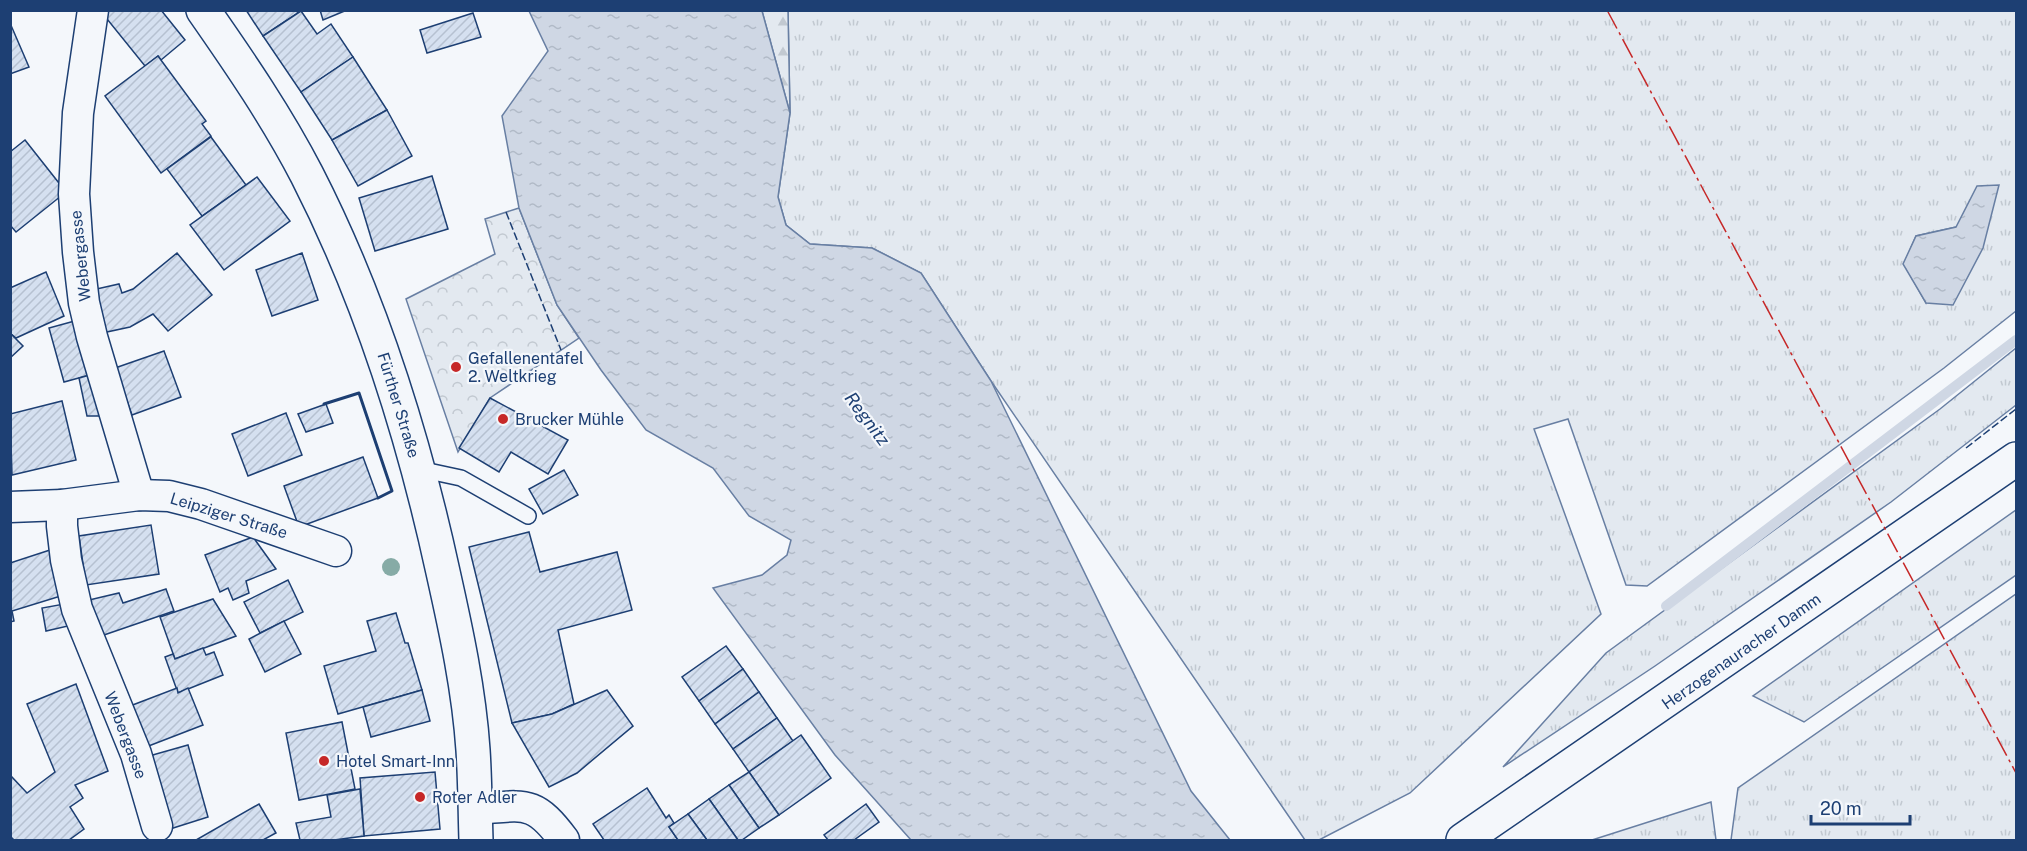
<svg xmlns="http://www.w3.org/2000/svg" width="2027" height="851" font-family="'Public Sans',sans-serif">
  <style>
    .grass { fill: url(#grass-tufts); stroke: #687fa3; stroke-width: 1.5; fill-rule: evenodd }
    .forest { fill: url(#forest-firs); stroke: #687fa3; stroke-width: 1.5 }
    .park { fill: url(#park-crowns); stroke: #687fa3; stroke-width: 1.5 }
    .water { fill: url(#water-ripples); stroke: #687fa3; stroke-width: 1.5 }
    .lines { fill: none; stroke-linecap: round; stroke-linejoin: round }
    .stream { stroke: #cfd7e4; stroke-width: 10 }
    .building { fill: url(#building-hatch); stroke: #1d3f73; stroke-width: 1.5 }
    .lane-casing { stroke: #1d3f73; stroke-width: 18 }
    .street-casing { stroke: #1d3f73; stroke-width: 33 }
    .secondary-casing { stroke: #1d3f73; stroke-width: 36 }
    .lane { stroke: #f4f7fb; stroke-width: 15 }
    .street { stroke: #f4f7fb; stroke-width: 30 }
    .secondary { stroke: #f4f7fb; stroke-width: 33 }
    .fence { stroke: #1d3f73; stroke-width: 1.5; stroke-dasharray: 8 3; stroke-linecap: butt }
    .wall { stroke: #1d3f73; stroke-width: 3 }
    .power { stroke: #c62828; stroke-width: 1.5; stroke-dasharray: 21 4.5 3 4.5; stroke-linecap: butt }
    .tree { fill: #86aba6 }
    .poi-dot { fill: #c62828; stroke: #f4f7fb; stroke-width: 2 }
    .labels { text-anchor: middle; stroke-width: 4.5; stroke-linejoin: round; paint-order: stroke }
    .street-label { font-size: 16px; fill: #1d3f73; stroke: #f4f7fb }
    .poi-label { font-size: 16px; fill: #1d3f73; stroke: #f4f7fb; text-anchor: start }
    .water-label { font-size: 18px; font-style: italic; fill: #1d3f73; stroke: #f4f7fb }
  </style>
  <defs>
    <pattern id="grass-tufts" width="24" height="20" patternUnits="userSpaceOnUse" patternTransform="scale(1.5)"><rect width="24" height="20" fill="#e3e9f0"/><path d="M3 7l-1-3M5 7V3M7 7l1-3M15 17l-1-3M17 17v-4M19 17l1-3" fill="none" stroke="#c2c9d1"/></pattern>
    <pattern id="forest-firs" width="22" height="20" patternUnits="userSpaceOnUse" patternTransform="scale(1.5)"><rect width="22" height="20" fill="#e3e9f0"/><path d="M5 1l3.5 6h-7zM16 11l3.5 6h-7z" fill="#c2c9d1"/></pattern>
    <pattern id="park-crowns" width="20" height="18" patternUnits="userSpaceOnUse" patternTransform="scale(1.5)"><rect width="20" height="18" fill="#e3e9f0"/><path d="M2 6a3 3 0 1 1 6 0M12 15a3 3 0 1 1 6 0" fill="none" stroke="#c2c9d1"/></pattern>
    <pattern id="water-ripples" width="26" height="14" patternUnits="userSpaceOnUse" patternTransform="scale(1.5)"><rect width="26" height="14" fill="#cfd7e4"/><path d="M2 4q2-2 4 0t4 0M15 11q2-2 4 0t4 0" fill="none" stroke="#b1bac7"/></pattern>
    <pattern id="building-hatch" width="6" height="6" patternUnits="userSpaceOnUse" patternTransform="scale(1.5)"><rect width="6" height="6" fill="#d5e0f0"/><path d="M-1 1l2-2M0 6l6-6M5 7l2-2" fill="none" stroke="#b6c1d1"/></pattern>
  </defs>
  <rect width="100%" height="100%" fill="#f4f7fb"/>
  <g class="grass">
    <path d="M788,11H2016V311L1944,368L1647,586L1626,585L1568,419L1534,429L1601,614L1410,793L1319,840H1305L991,381L921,273L872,248L810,244L786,225L778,197L790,113ZM1956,227L1926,303L1904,264L1916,236Z"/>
    <path d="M2016,348V405L1891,502L1655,666L1503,767L1606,653L1940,409Z"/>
    <path d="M2016,510V575L1804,722L1753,696Z"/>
    <path d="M2016,594V840H1731L1738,788Z"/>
    <path d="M1711,802L1716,840H1592Z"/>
  </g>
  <path class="forest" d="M762,11H788L790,113Z"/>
  <path class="park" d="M519,208L557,305L579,338L490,398L458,452L406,299L495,254L485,219Z"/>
  <g class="water">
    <path d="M529,11H762L790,113L778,197L786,225L810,244L872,248L921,273L991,381L1191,791L1230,840H911L835,755L713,588L762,575L787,555L791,540L749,516L713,468L646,430L601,370L557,305L519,208L502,116L548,51Z"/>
    <path d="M1999,185L1983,248L1953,305L1926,303L1903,264L1916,236L1956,227L1977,186Z"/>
  </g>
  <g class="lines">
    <path class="stream" d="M1666,606L2016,340"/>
  </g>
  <g class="building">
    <path d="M106,10H161L185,40L161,60L158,56L145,66L103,14Z"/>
    <path d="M246,10H296L298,13L263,36Z"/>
    <path d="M320,10H347L323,20Z"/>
    <path d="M301,11L317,34L331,24L353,57L301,92L263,36Z"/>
    <path d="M473,13L481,37L427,53L420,30Z"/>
    <path d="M10,23L29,67L10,74Z"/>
    <path d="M158,56L206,121L202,124L211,136L161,173L105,96Z"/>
    <path d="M353,57L387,110L332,140L301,92Z"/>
    <path d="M387,110L412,156L358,186L332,140Z"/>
    <path d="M211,137L246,185L202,216L167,169Z"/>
    <path d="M25,140L66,192L16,232L10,225V152Z"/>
    <path d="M432,176L448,229L375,251L359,198Z"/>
    <path d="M257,177L290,221L224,270L190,225Z"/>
    <path d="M177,253L212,295L168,331L153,314L130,327L102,333L92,290L119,284L122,293L133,289Z"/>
    <path d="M302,253L318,300L272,316L256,270Z"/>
    <path d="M46,272L64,316L16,338L10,333V288Z"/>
    <path d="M82,319L97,373L64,382L49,328Z"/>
    <path d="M10,333L23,346L10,358Z"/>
    <path d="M164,351L181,397L132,415L115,368Z"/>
    <path d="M97,373L106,416H87L79,378Z"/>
    <path d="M490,398L568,440L548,474L511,452L499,472L459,448Z"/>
    <path d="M62,401L76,460L12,475L10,414Z"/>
    <path d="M326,404L333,423L306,432L298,414Z"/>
    <path d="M286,413L302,455L248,476L232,434Z"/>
    <path d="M363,457L378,498L299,527L284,486Z"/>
    <path d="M564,470L578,495L543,514L529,489Z"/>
    <path d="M151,525L159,574L86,585L79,536Z"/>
    <path d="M529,532L540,572L617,552L632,610L558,630L574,704L552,714L512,723L469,547Z"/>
    <path d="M253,537L276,569L246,581L249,593L233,600L228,588L220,592L205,555Z"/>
    <path d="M50,550L64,595L12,611L14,621L10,622V563Z"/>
    <path d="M288,580L303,612L260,633L244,602Z"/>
    <path d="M166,589L174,611L101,636L89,600L119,593L123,603Z"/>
    <path d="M213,599L236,636L175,659L160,617Z"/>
    <path d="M64,604L68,626L46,631L42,608Z"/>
    <path d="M396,613L405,643H408L422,690L338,714L324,666L376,651L367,621Z"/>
    <path d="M284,621L301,654L265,672L249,639Z"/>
    <path d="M726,646L743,669L699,701L682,677Z"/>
    <path d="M203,648L206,655L214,652L223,675L178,693L165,657L173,654L175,659Z"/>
    <path d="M743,669L759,692L715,724L699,701Z"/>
    <path d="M76,684L108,771L75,785L83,798L70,807L84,829L69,840H14L10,836V775L27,793L55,772L27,704Z"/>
    <path d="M177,688L178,693L188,688L203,725L146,747L130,706Z"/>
    <path d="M422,690L430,721L371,737L363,707Z"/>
    <path d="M607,690L633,726L577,773L549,787L512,723L552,714Z"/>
    <path d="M759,692L777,718L733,749L715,724Z"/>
    <path d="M777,718L793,741L749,772L733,749Z"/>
    <path d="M342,722L355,789L299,800L286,733Z"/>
    <path d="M801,735L831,778L779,815L749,772Z"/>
    <path d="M188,745L208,817L170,829L149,756Z"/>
    <path d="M435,772L440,829L364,836L360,778Z"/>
    <path d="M749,772L779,815L759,828L729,785Z"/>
    <path d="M729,785L759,828L742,840H738L709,799Z"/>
    <path d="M647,788L666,818L669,815L674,823L669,827L678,840H604L593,824Z"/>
    <path d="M360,789L364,836L334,840H300L296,823L331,817L327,795Z"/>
    <path d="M709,799L738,840H707L688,814Z"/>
    <path d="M259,804L276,833L263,840H196Z"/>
    <path d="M866,804L879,822L854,840H828L824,835Z"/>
    <path d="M688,814L707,840H678L669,827Z"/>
  </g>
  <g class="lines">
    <g class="lane-casing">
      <path id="lane" d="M419,469L461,478L528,516"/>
    </g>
    <g class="street-casing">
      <g id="street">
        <path d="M93,10L78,113L74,194L78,252L84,303L92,337L139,495"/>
        <path d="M62,505V526L66,560L77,609L136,754L157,826"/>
        <path d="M10,507L62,505L139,495L169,496L201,504L336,551"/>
        <path d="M475,809C524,806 533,798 564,840"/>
      </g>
    </g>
    <g class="secondary-casing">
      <g id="secondary">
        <path d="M203,10C240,63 277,117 307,175C371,300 413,434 443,572C456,630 469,690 473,750C475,780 475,810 476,840"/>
        <path d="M1463,840L2016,459"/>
      </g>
    </g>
    <use href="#lane" class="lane"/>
    <use href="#street" class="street"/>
    <use href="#secondary" class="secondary"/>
    <g class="fence">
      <path d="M506,212L561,350"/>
      <path d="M1966,448L2016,409"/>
      <path d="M2015,510H2016"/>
    </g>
    <path class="wall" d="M324,404L359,393L392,491L378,498"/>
    <path class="power" d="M1607,10L2016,773"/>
  </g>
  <circle class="tree" cx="391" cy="567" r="9"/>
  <g class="poi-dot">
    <circle cx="456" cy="367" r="6"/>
    <circle cx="503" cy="419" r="6"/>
    <circle cx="324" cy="761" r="6"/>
    <circle cx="420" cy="797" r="6"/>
  </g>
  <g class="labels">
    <g class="street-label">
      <text transform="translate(80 256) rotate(-96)" y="6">Webergasse</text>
      <text transform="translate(399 405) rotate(73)" y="6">Fürther Straße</text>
      <text transform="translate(229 515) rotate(17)" y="6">Leipziger Straße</text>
      <text transform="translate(1741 651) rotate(-35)" y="6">Herzogenauracher Damm</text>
      <text transform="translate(126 735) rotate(69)" y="6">Webergasse</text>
    </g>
    <g class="poi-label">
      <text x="468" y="364">Gefallenentafel<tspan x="468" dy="18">2. Weltkrieg</tspan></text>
      <text x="515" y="425">Brucker Mühle</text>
      <text x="336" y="767">Hotel Smart-Inn</text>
      <text x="432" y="803">Roter Adler</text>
    </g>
    <g class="water-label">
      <text transform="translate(867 419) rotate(53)" y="6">Regnitz</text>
    </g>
  </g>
  <rect width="2027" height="851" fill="none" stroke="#1d3f73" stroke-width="24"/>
  <path d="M1811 815v9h99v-9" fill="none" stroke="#1d3f73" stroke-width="3"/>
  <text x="1820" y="815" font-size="18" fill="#1d3f73" stroke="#f4f7fb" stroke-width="4.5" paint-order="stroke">20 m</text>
</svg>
